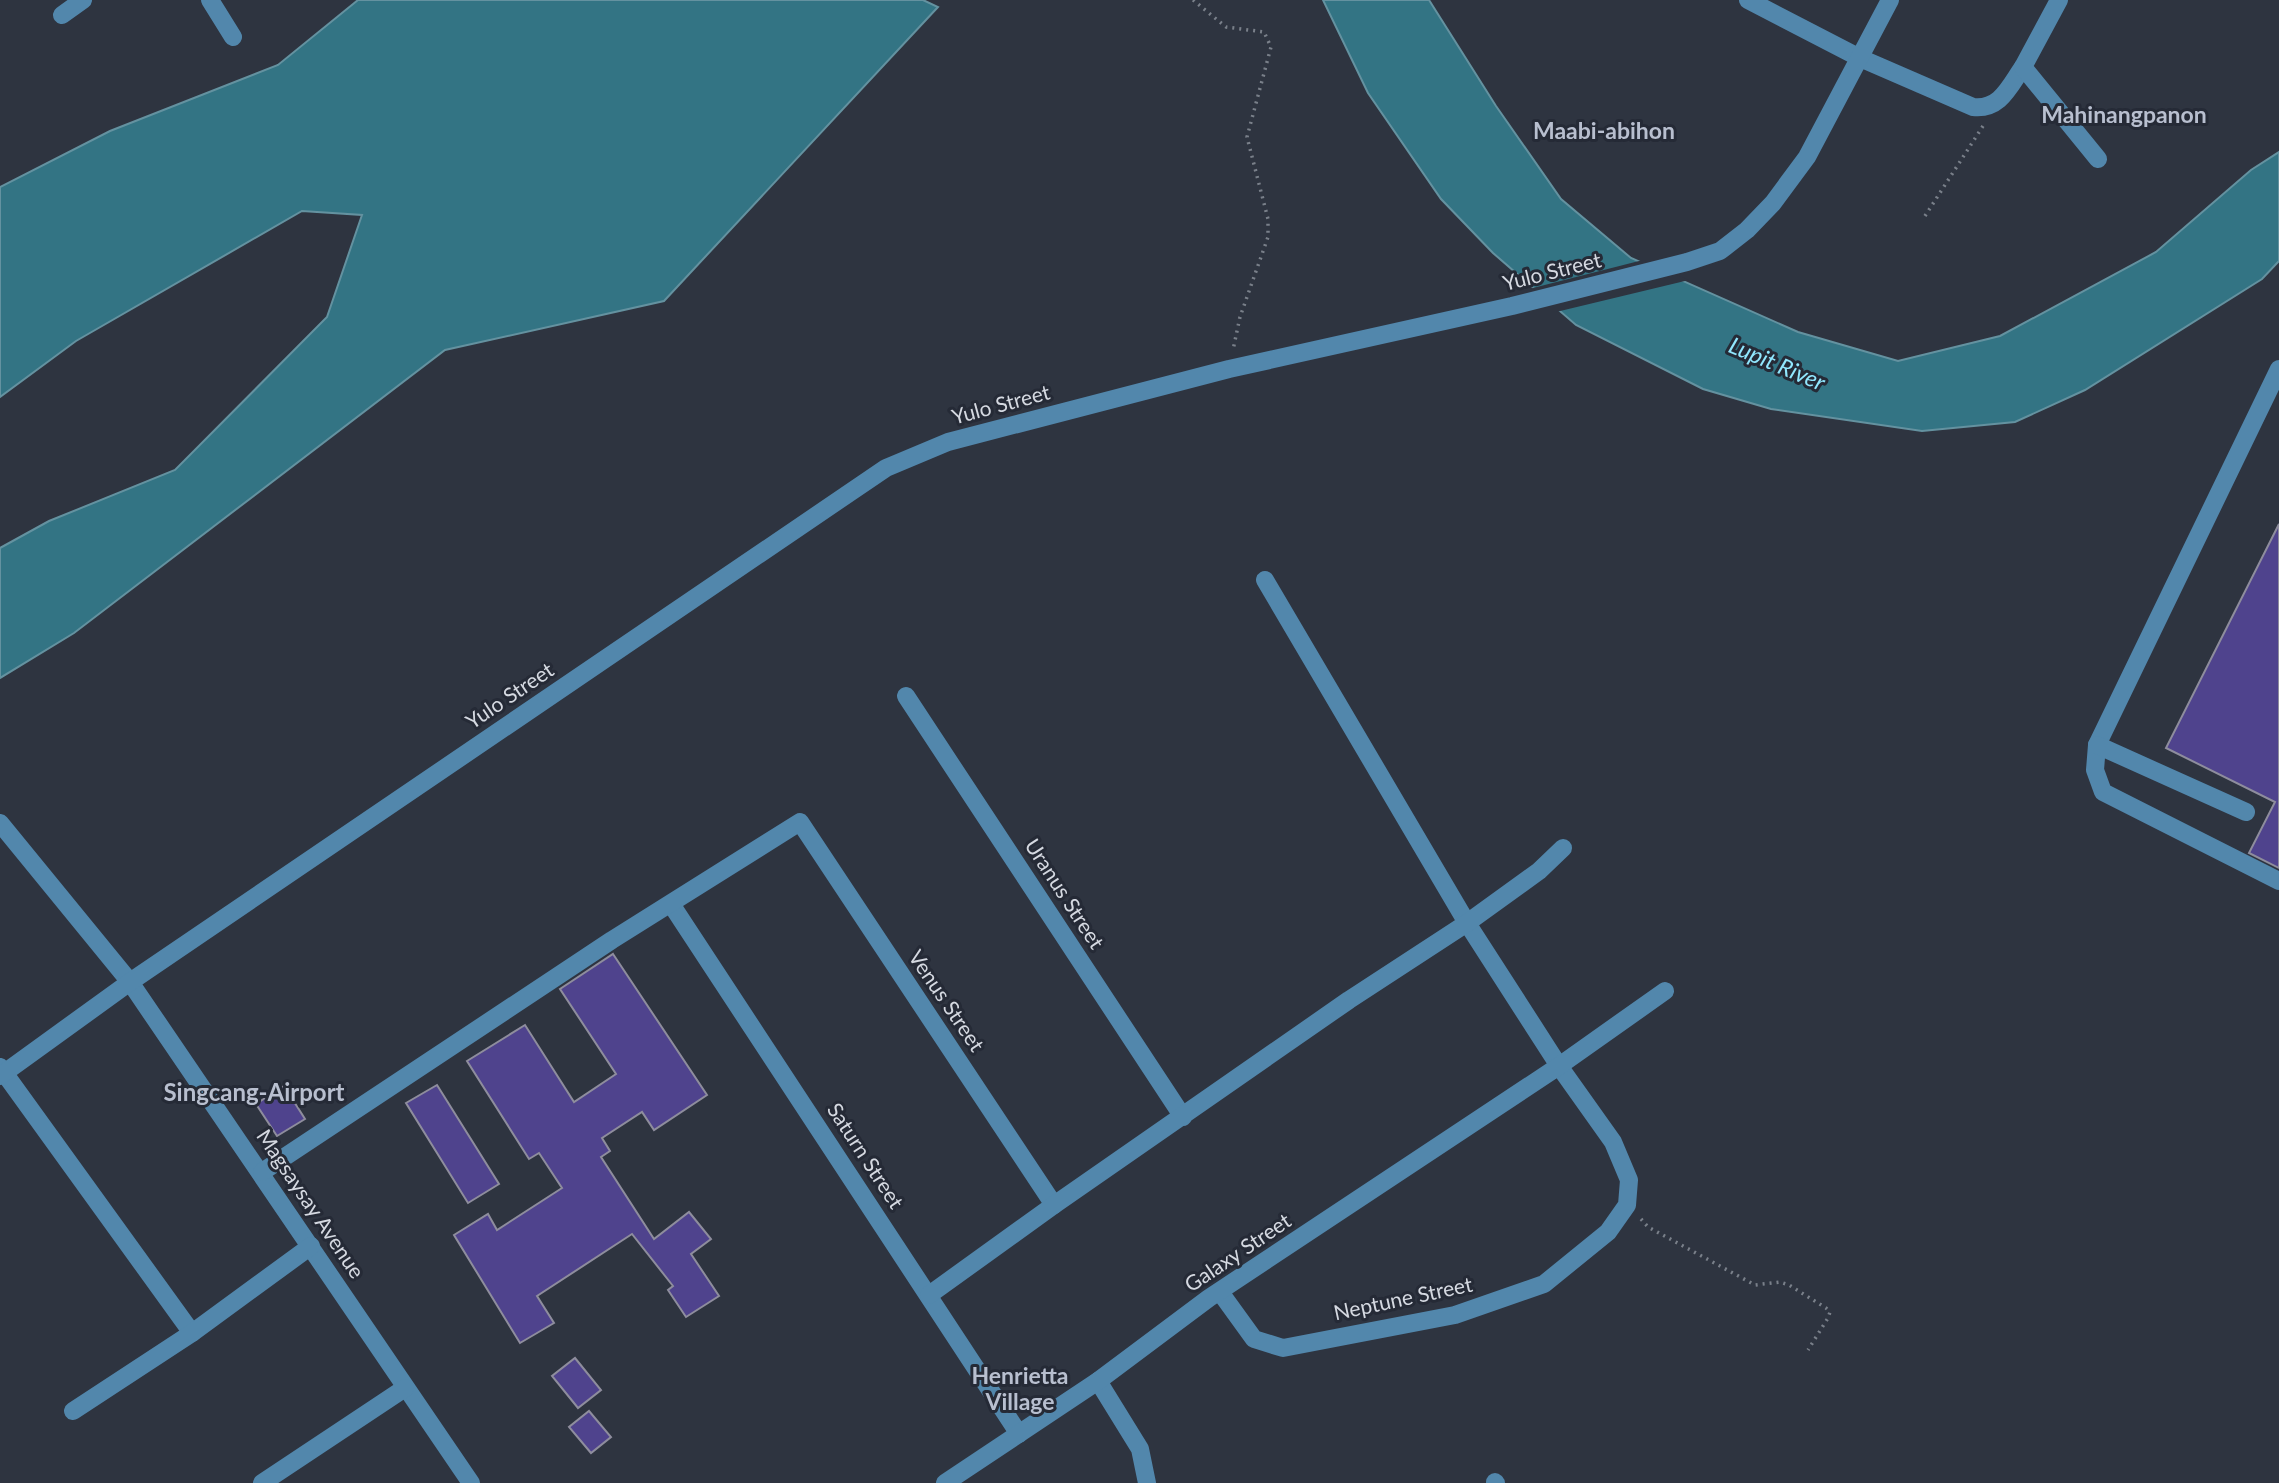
<svg xmlns="http://www.w3.org/2000/svg" width="2279" height="1483" font-family="Lato,sans-serif">
  <style>
    .water { fill: #337484; stroke: #6492a0; stroke-width: 2 }
    .pier { fill: #2e3440 }
    .building { fill: #4f438d; stroke: #8e8d9d; stroke-width: 2 }
    .lines { fill: none; stroke-linecap: round; stroke-linejoin: round }
    .path { stroke: #7a808a; stroke-width: 3.5; stroke-dasharray: 2 5; stroke-linecap: butt }
    .minor { stroke: #5287ac; stroke-width: 18 }
    .labels { text-anchor: middle; stroke-width: 6; stroke-linejoin: round; paint-order: stroke }
    .street-label { font-size: 21px; fill: #d5d9e1; stroke: #252a36 }
    .neighbourhood-label { font-size: 23px; font-weight: bold; fill: #b8bfcf; stroke: #252a36 }
    .water-label { font-size: 23px; font-style: italic; fill: #91e7fe; stroke: #252a36 }
    .quarter-label { font-size: 24px; font-weight: bold; fill: #b8bfcf; stroke: #252a36 }
  </style>
  <rect width="100%" height="100%" fill="#2e3440"/>
  <g class="water">
    <path d="M358,0H923L938,7L664,301L445,350L74,633L0,678V548L49,521L175,470L327,317L362,215L302,211L76,341L0,397V187L110,131L278,65Z"/>
    <path d="M1323,0H1429L1496,106L1561,199L1631,258L1798,332L1898,361L2000,336L2156,252L2251,170L2279,152V261L2262,279L2085,390L2015,422L1922,431L1771,409L1703,389L1576,325L1493,253L1441,199L1368,93Z"/>
  </g>
  <path class="pier" d="M1643,260L1689,280L1556,312L1529,289Z"/>
  <g class="building">
    <path d="M2279,524V868L2249,853L2275,802L2166,748Z"/>
    <path d="M613,954L707,1095L654,1130L642,1112L602,1138L610,1151L601,1157L654,1239L689,1212L711,1239L691,1254L719,1296L686,1317L668,1290L673,1286L632,1234L537,1296L554,1323L520,1343L454,1235L488,1214L497,1230L562,1188L539,1153L529,1159L467,1061L525,1025L574,1102L616,1074L560,989Z"/>
    <path d="M437,1085L499,1184L468,1203L406,1103Z"/>
    <path d="M284,1086L305,1119L277,1136L256,1104Z"/>
    <path d="M575,1358L601,1390L578,1408L552,1376Z"/>
    <path d="M589,1411L611,1437L591,1453L569,1427Z"/>
  </g>
  <g class="lines">
    <g class="path">
      <path d="M1193,0L1226,27L1264,32L1271,47L1247,137L1268,219V237L1240,317L1233,350"/>
      <path d="M1925,216L1983,126"/>
      <path d="M1641,1219L1648,1227L1755,1285L1780,1282L1789,1285L1826,1308L1830,1312L1828,1318L1808,1350"/>
    </g>
    <g class="minor">
      <path d="M210,0L233,37"/>
      <path d="M1748,0L1860,58L1973,107C2000,110 2009,87 2023,67"/>
      <path d="M2059,0L2023,67L2098,159"/>
      <path d="M62,15L83,0"/>
      <path d="M2279,369L2097,745L2095,770L2103,792L2279,881"/>
      <path d="M906,696L1183,1117"/>
      <path d="M2097,745L2246,812"/>
      <path d="M0,823L130,982L471,1483"/>
      <path d="M671,904L1019,1434"/>
      <path d="M0,1067L192,1333"/>
      <path d="M0,1076L130,982L886,468L948,442L1229,369L1512,306L1687,262L1720,251L1747,230L1773,203L1807,157L1890,0"/>
      <path d="M262,1172L612,940L800,822L1054,1205"/>
      <path d="M1220,1292L1254,1339L1283,1348L1455,1315L1544,1284L1608,1232L1627,1205L1629,1180L1613,1142L1559,1066L1467,923L1265,580"/>
      <path d="M929,1295L1054,1205L1349,1000L1467,923L1539,871L1563,848"/>
      <path d="M1098,1381L1140,1449L1147,1483"/>
      <path d="M73,1411L192,1333L311,1246"/>
      <path d="M1495,1482L1496,1483"/>
      <path d="M262,1483L405,1388"/>
      <path d="M945,1483L1098,1381L1209,1298L1559,1066L1665,991"/>
    </g>
  </g>
  <g class="labels">
    <g class="street-label">
      <text transform="translate(1552 272) rotate(-14)" y="7">Yulo Street</text>
      <text transform="translate(1001 405) rotate(-15)" y="7">Yulo Street</text>
      <text transform="translate(510 696) rotate(-34)" y="7">Yulo Street</text>
      <text transform="translate(1064 894) rotate(57)" y="7">Uranus Street</text>
      <text transform="translate(946 1001) rotate(56)" y="7">Venus Street</text>
      <text transform="translate(865 1156) rotate(57)" y="7">Saturn Street</text>
      <text transform="translate(310 1204) rotate(56)" y="7">Magsaysay Avenue</text>
      <text transform="translate(1238 1253) rotate(-34)" y="7">Galaxy Street</text>
      <text transform="translate(1403 1299) rotate(-12)" y="7">Neptune Street</text>
    </g>
    <g class="neighbourhood-label">
      <text x="2124" y="123">Mahinangpanon</text>
      <text x="1604" y="139">Maabi-abihon</text>
      <text x="1020" y="1384">Henrietta<tspan x="1020" dy="26">Village</tspan></text>
    </g>
    <g class="water-label">
      <text transform="translate(1777 364) rotate(23)" y="8">Lupit River</text>
    </g>
    <g class="quarter-label">
      <text x="254" y="1101">Singcang-Airport</text>
    </g>
  </g>
</svg>
